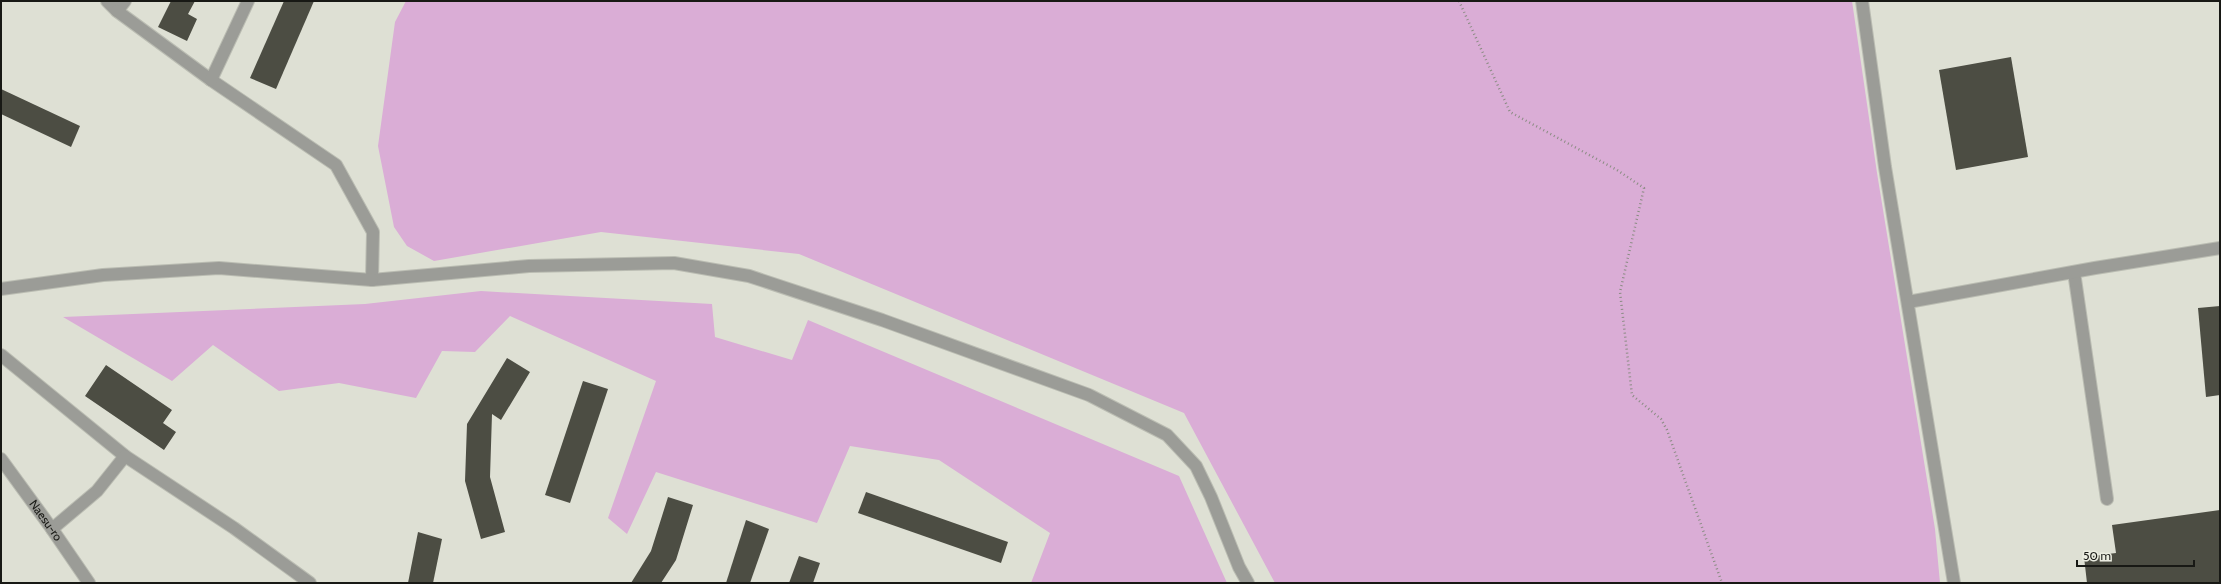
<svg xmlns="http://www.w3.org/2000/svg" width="2221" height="584" font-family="Cabin,sans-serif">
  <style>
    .green { fill: #daadd6 }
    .building { fill: #4c4d43 }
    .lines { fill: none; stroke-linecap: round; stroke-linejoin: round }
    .minor-casing { stroke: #babcb2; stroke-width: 14 }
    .tertiary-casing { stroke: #babcb2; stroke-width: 14 }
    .path { stroke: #8b8c84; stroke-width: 2.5; stroke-dasharray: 1 3; stroke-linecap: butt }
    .minor { stroke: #9b9c97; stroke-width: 12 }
    .tertiary { stroke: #9b9c97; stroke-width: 12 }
    .labels { text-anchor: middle; stroke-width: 4; stroke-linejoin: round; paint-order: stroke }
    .street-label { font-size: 12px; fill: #181915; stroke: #ebede1 }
  </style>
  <rect width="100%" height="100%" fill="#dee0d4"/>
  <g class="green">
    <path d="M406,1H1852L1877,173L1935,529L1940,583H1275L1184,413L799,254L601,232L434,261L407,246L394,227L378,146L395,22Z"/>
    <path d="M481,291L712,304L715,337L792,360L808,320L1179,476L1227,583H1031L1050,533L939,460L850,446L817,523L656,472L627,534L608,518L656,381L510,316L475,352L442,351L416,398L339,383L279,391L213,345L172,381L63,317L365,304Z"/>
  </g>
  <g class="building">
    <path d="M171,1H195L188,14L197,19L187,41L158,27Z"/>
    <path d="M284,1H314L276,89L250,78Z"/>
    <path d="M2011,57L2028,157L1956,170L1939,70Z"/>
    <path d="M1,89L80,126L71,147L1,114Z"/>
    <path d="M2220,306V395L2206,397L2198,308Z"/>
    <path d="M507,358L530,372L501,420L492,414L490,477L505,532L481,539L465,481L467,424Z"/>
    <path d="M106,365L172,410L163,423L176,432L164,450L85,396Z"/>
    <path d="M583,381L608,389L570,503L545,495Z"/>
    <path d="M866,492L1008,542L1001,563L858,513Z"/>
    <path d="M668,497L693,505L676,560L661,583H631L651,551Z"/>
    <path d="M2220,510V583H2087L2084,557L2116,553L2112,525Z"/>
    <path d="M746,520L769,529L750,583H726Z"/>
    <path d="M418,532L442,539L433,583H408Z"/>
    <path d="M799,556L820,563L813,583H789Z"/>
  </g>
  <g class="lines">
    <g class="minor-casing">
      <g id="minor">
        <path d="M107,1L117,11L125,1"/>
        <path d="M117,11L211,80L336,165L373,232L372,280L529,266L674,263L749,276L882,320L1089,395L1167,435L1196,466L1211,497L1239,567L1248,583"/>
        <path d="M211,80L248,1"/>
        <path d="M2074,272L2107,499"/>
        <path d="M1,289L103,275L219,268L372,280"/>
        <path d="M1908,302L2095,268L2220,248"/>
        <path d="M1,355L125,456L234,528L310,583"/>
        <path d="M52,529L97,491L125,456"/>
      </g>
    </g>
    <g class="tertiary-casing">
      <g id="tertiary">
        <path d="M1862,1L1885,167L1954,583"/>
        <path id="s1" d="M1,459L52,529L89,583"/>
      </g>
    </g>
    <path class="path" d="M1459,1L1510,112L1617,170L1644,188L1620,292L1632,395L1661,419L1667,430L1722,583"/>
    <use href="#minor" class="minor"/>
    <use href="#tertiary" class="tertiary"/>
  </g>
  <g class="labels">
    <g class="street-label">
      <text dy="4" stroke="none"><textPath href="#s1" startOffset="76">Naesu-ro</textPath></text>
    </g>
  </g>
  <rect width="2221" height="584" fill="none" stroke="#181915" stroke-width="4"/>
  <path d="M2077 560v6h117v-6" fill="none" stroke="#181915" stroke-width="2"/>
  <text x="2083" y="560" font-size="12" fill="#181915" stroke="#ebede1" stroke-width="3" paint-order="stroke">50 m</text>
</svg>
